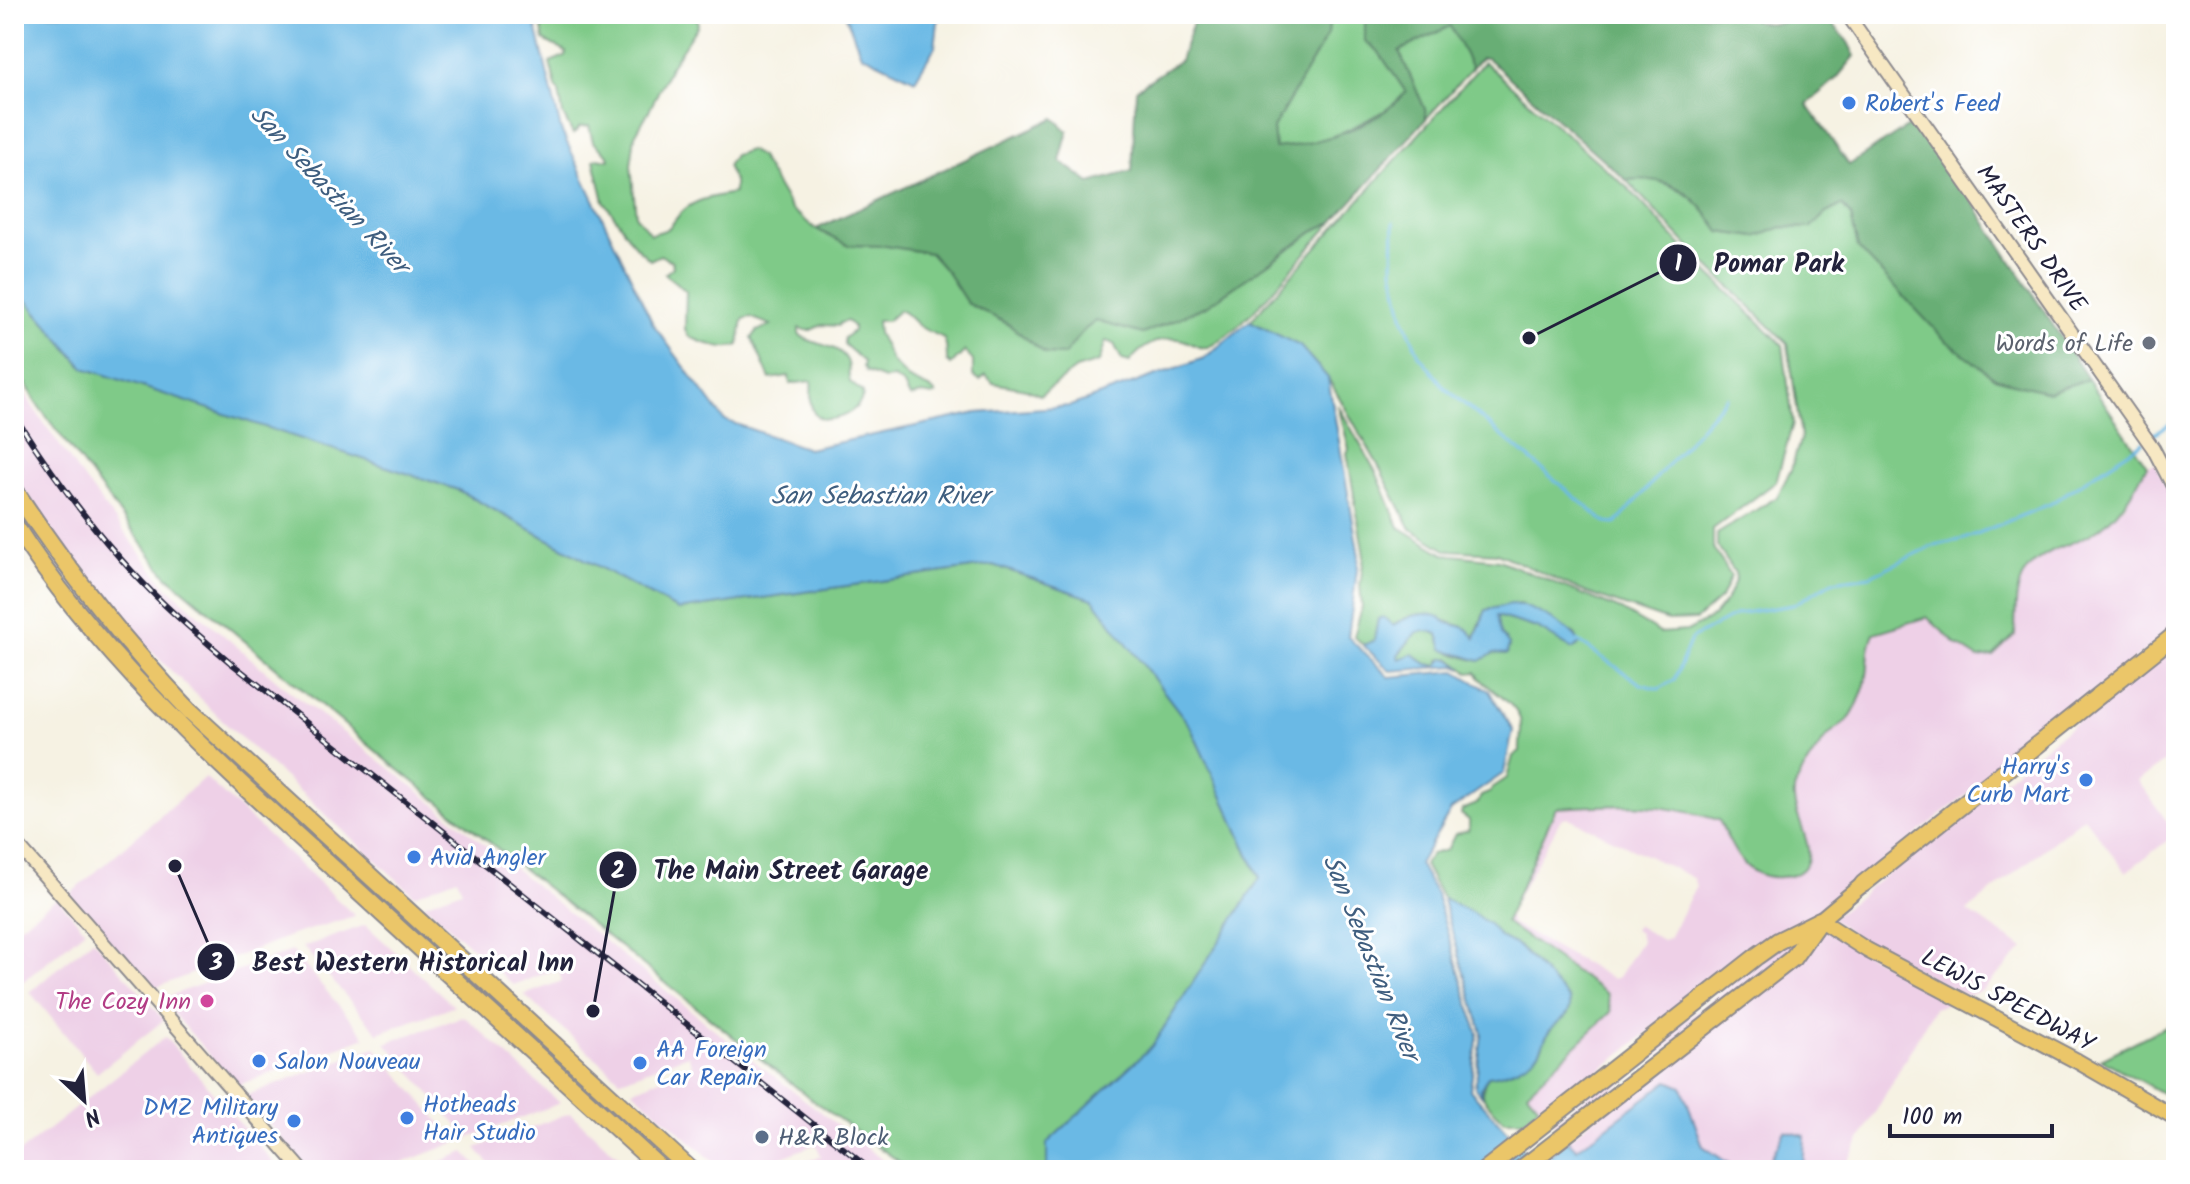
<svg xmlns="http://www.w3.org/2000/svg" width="2190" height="1184" font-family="Kalam,sans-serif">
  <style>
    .built { fill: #eed0e7 }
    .green { fill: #7fca88; stroke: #507662; stroke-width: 2 }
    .forest { fill: #67ae74; stroke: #446858; stroke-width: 2 }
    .water { fill: #6ab9e5; stroke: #466e90; stroke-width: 2 }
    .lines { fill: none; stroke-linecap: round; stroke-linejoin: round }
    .stream { stroke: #6ab9e5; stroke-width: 3 }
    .secondary-casing { stroke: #8c8a8f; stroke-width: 16 }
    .primary-casing { stroke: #8c8a8f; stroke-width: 18 }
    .highway-casing { stroke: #8c8a8f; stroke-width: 20 }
    .secondary { stroke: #f7e8c3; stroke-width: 12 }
    .primary { stroke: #ebc669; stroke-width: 14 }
    .highway { stroke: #ebc669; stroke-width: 16 }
    .rail-casing { stroke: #22223b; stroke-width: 6 }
    .rail { stroke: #fff; stroke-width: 3; stroke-dasharray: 9; stroke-linecap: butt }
    .shop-dot { fill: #3f7fe0; stroke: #fff; stroke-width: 3 }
    .worship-dot { fill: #6b7280; stroke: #fff; stroke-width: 3 }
    .hotel-dot { fill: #d1479c; stroke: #fff; stroke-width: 3 }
    .service-dot { fill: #5c6f8a; stroke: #fff; stroke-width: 3 }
    .labels { text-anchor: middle; stroke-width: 6; stroke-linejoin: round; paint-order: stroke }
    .shop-label { font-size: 24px; fill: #366cbe; stroke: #fff; text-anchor: start }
    .street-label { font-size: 24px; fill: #22223b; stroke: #fff }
    .worship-label { font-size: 24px; fill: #5b616d; stroke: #fff; text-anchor: end }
    .hotel-label { font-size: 24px; fill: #b23c85; stroke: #fff; text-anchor: end }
    .service-label { font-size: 24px; fill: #4e5e75; stroke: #fff; text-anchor: start }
    .water-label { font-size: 26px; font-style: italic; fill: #3f5e7f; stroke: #fff }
    .leader { fill: none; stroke: #22223b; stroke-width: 3 }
    .callout-dot { fill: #22223b; stroke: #fff; stroke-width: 3 }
    .mark-label { font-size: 24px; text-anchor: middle; font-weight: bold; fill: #fff }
    .callout-label { font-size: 26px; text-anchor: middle; font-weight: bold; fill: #22223b; stroke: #fff; stroke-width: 6; stroke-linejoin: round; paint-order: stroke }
  </style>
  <rect width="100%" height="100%" fill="#fff"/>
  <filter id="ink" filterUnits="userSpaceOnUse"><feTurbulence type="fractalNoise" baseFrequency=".0125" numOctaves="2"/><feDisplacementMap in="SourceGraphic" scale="16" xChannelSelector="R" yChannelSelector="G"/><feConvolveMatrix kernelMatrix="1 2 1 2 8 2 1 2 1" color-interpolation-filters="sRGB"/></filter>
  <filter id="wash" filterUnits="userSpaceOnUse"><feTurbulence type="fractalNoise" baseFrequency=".006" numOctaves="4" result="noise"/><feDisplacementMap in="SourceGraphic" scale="32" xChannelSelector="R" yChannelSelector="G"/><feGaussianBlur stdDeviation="1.8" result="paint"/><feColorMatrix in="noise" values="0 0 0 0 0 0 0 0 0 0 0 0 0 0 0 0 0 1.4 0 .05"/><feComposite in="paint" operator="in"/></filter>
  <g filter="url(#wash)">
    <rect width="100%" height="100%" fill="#f6f2e3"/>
    <g class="built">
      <path d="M14,371L33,407L77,470L165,585L288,690L401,777L740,1050L896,1170H785L821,1156L816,1144L750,1170H723L632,1090L692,1066L688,1055L621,1080L524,995L562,981L558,969L513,985L424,904L462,890L457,878L414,895L229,727L121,622L44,522L14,475Z"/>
      <path d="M2155,463L2176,507V626L1820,912L1754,950L1545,1113L1526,1092L1607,993L1505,922L1508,915L1511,923L1613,979L1618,977L1641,941L1639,933L1634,930L1636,925L1662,940L1669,938L1696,886L1693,878L1567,817L1561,819L1509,913L1556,808L1639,804L1688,811L1719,820L1739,861L1791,877L1802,869L1809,857L1804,831L1795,808V788L1814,754L1832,732L1850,719L1867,675V649L1874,633L1927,617L1943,632L2015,635L2016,589L2028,567L2053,550L2093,533L2125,505L2147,466Z"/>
      <path d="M2176,642V754L2138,781L2176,834L2126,872L2084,817L1967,911L2024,948L1983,990L1966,996L1869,945L1831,919Z"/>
      <path d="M205,777L355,916L292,935L152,989L69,895Z"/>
      <path d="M57,898L85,930L14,989V930Z"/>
      <path d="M366,925L454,1006L378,1033L303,947Z"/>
      <path d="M1822,928L1951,1002L1934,1008L1843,1170H1803V1163L1769,1162L1758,1170H1738L1703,1146L1682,1087L1576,1149L1568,1140Z"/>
      <path d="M1801,937L1789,954L1560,1131L1553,1122L1781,946Z"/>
      <path d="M93,939L164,1020L97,1073L30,992Z"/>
      <path d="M292,951L366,1037L236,1086L161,999Z"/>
      <path d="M464,1016L560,1103L468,1138L386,1043Z"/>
      <path d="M165,1037L280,1170H14V1157Z"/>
      <path d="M375,1047L457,1142L384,1170H309L245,1096Z"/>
      <path d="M570,1113L634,1170H495L476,1148Z"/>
      <path d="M465,1152L481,1170H419Z"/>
    </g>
    <g class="green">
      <path d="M539,14H697L698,25L670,67L650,109L635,135L631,165L636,216L650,234C678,229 668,223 685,209C699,198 717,196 734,193V181L727,166L734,155L749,150L760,157L791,209L816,229L847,245L886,246L930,253L947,272L967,303L1008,324L1046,354L1064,355L1083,331L1096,321L1143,334L1208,305L1319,228L1333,222C1302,255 1249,325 1212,345C1200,352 1194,343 1183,340C1164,334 1140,347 1130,362L1122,360L1114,344L1106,341L1099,362L1076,369L1040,395L1026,389L993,383L986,375L980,380L973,376V361L965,351L951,365L947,361C947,327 940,341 919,326C911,320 908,313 899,310L887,321H877L878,333L892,362L909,379L931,389L936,394L933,396L922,394L910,397L904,385L894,378L884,379L866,372L863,367L864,362L844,344V338L853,331V326L847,321L840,323L838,326L822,325L809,331L799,328V334C811,347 841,342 848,363C850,369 847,375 850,382L863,393C863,412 825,429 814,413C808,403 813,392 811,381L790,384L789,376L770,379L752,338L757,331L771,325L750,317L743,319L739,345C725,351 702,343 688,336L685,329L686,291L665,274L673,267L672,261L660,255L650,260L635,246L604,201L594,160L598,158L609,160L608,155L593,142L589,126L580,127L573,134L563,115L559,92L556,87L550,62L565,56L566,52L544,40Z"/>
      <path d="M1330,14H1368L1365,24V41L1378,51L1406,92L1393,107L1339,134L1307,145L1275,148L1273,128L1328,34Z"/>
      <path d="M1450,25L1472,68L1426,119L1425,109L1399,51Z"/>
      <path d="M1484,62L1630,190L1694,259L1783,345L1793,423L1776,482L1713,529V548L1731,576L1721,598L1696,620L1668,621L1587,593L1497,553L1446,550L1411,529L1378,465L1328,378L1300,346L1250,321Z"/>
      <path d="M1648,178C1685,188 1699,200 1720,232L1756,237L1782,227L1810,228L1826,213L1842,205L1851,216L1858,248L1945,339L1995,378L2048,392L2088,379L2147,466C2132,492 2118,518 2092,533C2082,540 2069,543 2058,548C2013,568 2016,592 2015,635L1993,656L1978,658L1956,644L1927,617L1874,633C1866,652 1870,657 1867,675C1865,688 1858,704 1852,715C1848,722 1840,725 1833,731C1821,742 1801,771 1795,787C1787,812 1821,848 1803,869C1797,875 1788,877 1780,877C1744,880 1732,848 1719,820C1657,801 1618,804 1556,808L1505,922L1607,994L1611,1012L1527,1092L1539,1106L1524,1120H1504C1489,1104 1475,1099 1488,1076C1503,1075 1529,1065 1539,1052C1544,1045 1545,1035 1551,1029C1561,1018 1574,1015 1569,999L1518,946L1500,937L1473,913L1442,898L1424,865L1431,854L1447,850L1455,834L1469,830V820L1461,814L1462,810L1477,804L1481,796L1491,792L1492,788L1507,778L1513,756L1520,751C1519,741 1523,729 1520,719C1512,698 1484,689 1476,672L1469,673L1450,658L1440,660L1437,666L1427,664L1415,655L1399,659L1398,655C1410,641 1416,624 1438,634C1441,654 1463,657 1480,661L1494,653L1507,654L1509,645L1501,634L1495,615C1517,624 1545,626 1563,644H1580L1575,635L1520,604L1486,610L1474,638C1463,623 1463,628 1448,622C1422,613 1419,610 1392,625L1378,619L1374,641L1363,645L1354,636L1362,607L1360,586L1364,556L1347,453L1349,449L1338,405L1377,474L1399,527L1444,554L1499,560L1621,610L1660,633L1687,631L1713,617L1726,601L1736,579L1735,573L1717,546V534L1777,497L1791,470L1801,437L1788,344L1697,255L1626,180Z"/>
      <path d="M14,285L84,368L458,490L678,610L993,565L1093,599L1190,726L1260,878L1152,1047L1047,1143V1170H911L815,1102L389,762L166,575L37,404L14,361Z"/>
      <path d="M2176,1021V1101L2101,1059Z"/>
    </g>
    <path class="forest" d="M1196,14H1330L1328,34L1273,128L1275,148C1319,144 1376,126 1406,92L1378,51L1365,41V24L1368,14H1743C1757,23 1766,24 1782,23L1791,14H1825L1848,42L1855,56L1837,78L1807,104L1849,165L1916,121L1971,199L2088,379L2048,392L1995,378L1944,339L1858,248L1851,216L1842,205L1826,213L1810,228L1782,227L1756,237L1720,232C1695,194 1673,175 1626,180L1487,58H1481L1472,68L1450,26L1399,51L1425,109L1426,119L1333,222L1319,228L1208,305L1143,334L1096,321L1083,331L1064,355L1046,354L1008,324L967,303L947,272L930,253L886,246L847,245L816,229L1054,118L1068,131L1060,161L1090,183L1132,171L1136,89L1180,60Z"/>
    <g class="water">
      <path d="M14,14H533L561,130L653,324L724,420L808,449L977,413L1070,406L1204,358L1250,321L1300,346L1328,378L1359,556L1348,637L1389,677L1456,671L1489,691L1513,730L1504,773L1451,810L1419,864L1436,894L1478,1034L1470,1090L1542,1170H1047V1143L1152,1046L1260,878L1190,726L1093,599L993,565L678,610L458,490L84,368L14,285Z"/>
      <path d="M845,14H939L935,47L915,80L861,54Z"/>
      <path d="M1511,604C1530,605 1573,628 1580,644L1572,649L1537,628L1497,616L1501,634L1509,645L1507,654L1494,653L1480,661L1443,649L1438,634C1416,624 1410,641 1398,655L1399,659L1413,654L1427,664L1437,666L1444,658L1450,659L1463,669L1455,666L1390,671L1363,645L1374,641L1378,619L1383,617L1393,625C1406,618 1421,610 1437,616C1443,618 1442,621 1448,623C1463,628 1463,623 1475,638L1486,610Z"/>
      <path d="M1442,898L1473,913L1490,925L1500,937L1518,946L1569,999C1574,1015 1561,1018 1551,1029C1545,1035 1544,1045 1539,1052C1529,1065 1503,1075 1488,1076L1481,1088L1482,1096L1475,1088L1482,1033Z"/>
      <path d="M1668,1081L1682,1087L1703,1146L1738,1170H1549L1541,1162L1568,1140L1577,1149Z"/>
      <path d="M1785,1131L1805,1136L1803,1170H1758L1769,1162Z"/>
    </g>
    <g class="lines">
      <g class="stream">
        <path d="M1394,222L1393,269L1404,319L1419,355L1444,387L1606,523L1615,524L1623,516L1727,397"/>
        <path d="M2149,437L2176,420"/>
        <path d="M1578,641L1641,684L1659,689L1674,680L1691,639L1737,614L1793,605L1833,581L1870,576L1935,545L1964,539L2050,504L2143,442"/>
      </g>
    </g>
  </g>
  <g filter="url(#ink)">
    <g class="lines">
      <g class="secondary-casing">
        <g id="secondary">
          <path d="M1847,14L2153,448L2176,492"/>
          <path d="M14,841L302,1170"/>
        </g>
      </g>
      <g class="primary-casing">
        <path id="primary" d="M1863,884L1820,920L1867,950L2077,1061L2176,1118"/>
      </g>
      <g class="highway-casing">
        <g id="highway">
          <path d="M14,489C66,569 123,641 189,710L691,1170"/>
          <path d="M14,524C100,659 218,763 335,870C444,970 553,1070 662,1170"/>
          <path d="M1863,884L2176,634"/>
          <path d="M1485,1170L1757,956L1778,941L1820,920"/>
          <path d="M1520,1170L1793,958L1819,921"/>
        </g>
      </g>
      <use href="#secondary" class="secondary"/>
      <use href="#primary" class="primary"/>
      <use href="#highway" class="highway"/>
      <g class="rail-casing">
        <path id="rail" d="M14,415C58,484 107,550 166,606C187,626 209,644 231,663L871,1170"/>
      </g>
      <use href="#rail" class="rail"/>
    </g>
  </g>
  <g class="shop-dot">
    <circle cx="1849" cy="103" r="8"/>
    <circle cx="2086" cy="780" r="8"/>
    <circle cx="414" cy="857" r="8"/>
    <circle cx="259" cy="1061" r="8"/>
    <circle cx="640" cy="1063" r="8"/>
    <circle cx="407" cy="1118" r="8"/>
    <circle cx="294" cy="1121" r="8"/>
  </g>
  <circle class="worship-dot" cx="2149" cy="343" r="8"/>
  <circle class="hotel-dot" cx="207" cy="1001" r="8"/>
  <circle class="service-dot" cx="762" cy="1137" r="8"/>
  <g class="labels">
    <g class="shop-label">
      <text x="1865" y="111">Robert's Feed</text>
      <text x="2070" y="774" text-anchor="end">Harry's<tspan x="2070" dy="28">Curb Mart</tspan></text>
      <text x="430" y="865">Avid Angler</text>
      <text x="656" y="1057">AA Foreign<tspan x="656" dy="28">Car Repair</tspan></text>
      <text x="275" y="1069">Salon Nouveau</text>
      <text x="423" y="1112">Hotheads<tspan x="423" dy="28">Hair Studio</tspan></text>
      <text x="278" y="1115" text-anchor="end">DMZ Military<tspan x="278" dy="28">Antiques</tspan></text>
    </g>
    <g class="street-label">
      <text transform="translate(2032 238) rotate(55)" y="8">MASTERS DRIVE</text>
      <text transform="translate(2008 1000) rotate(28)" y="8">LEWIS SPEEDWAY</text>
    </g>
    <g class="worship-label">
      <text x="2133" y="351">Words of Life</text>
    </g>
    <g class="hotel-label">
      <text x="191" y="1009">The Cozy Inn</text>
    </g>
    <g class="service-label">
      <text x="778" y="1145">H&amp;R Block</text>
    </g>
    <g class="water-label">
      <text transform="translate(330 189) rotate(47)" y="9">San Sebastian River</text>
      <text x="880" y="504">San Sebastian River</text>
      <text transform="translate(1372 957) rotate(68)" y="9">San Sebastian River</text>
    </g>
  </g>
  <path class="leader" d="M1529 338L1678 263M593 1011L618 870M175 866L216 962"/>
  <g class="callout-dot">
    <circle cx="1529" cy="338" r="8"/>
    <circle cx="593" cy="1011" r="8"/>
    <circle cx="175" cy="866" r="8"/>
    <circle cx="1678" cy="263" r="20"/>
    <circle cx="618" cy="870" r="20"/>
    <circle cx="216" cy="962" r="20"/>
  </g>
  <g class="mark-label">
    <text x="1678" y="271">1</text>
    <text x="618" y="878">2</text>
    <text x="216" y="970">3</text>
  </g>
  <g class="callout-label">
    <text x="1779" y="272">Pomar Park</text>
    <text x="791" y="879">The Main Street Garage</text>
    <text x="413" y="971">Best Western Historical Inn</text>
  </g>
  <rect width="2190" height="1184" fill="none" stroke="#fff" stroke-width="48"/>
  <g transform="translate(84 1100) rotate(154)" stroke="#ffffff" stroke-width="6" paint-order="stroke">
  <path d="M0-6L14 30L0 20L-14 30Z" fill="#22223b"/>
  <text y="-12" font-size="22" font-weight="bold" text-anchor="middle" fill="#22223b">N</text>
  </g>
  <path d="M1890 1124v12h162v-12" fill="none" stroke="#22223b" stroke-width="4"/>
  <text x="1902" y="1124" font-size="24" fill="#22223b" stroke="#ffffff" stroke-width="6" paint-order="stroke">100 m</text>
</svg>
